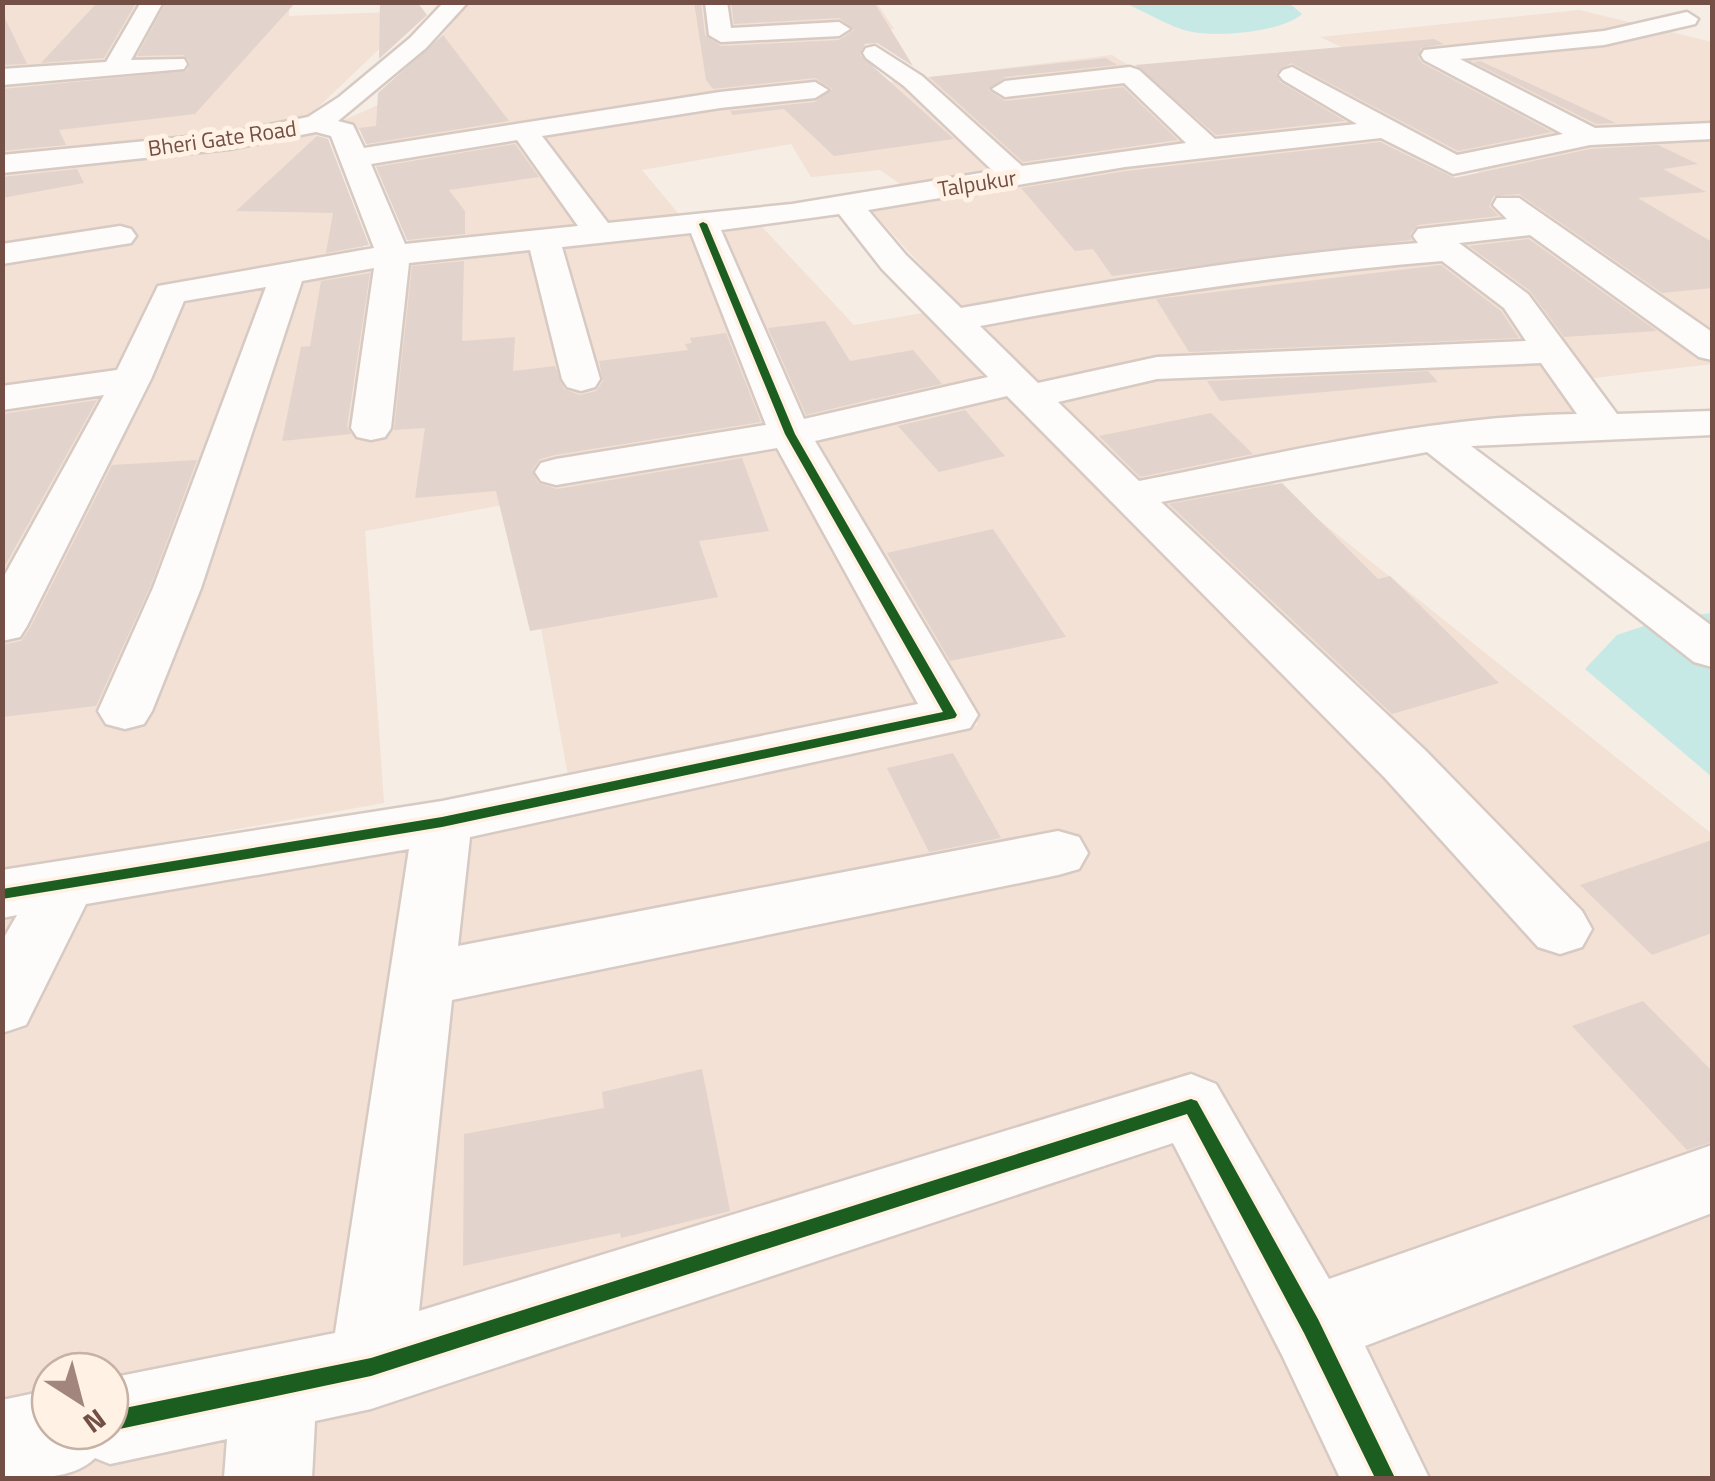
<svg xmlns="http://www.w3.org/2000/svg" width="1715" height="1481" font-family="'Titillium Web',sans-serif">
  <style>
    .residential { fill: #f2e1d4; fill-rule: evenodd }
    .water { fill: #c6e9e6 }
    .building { fill: #e2d4cc }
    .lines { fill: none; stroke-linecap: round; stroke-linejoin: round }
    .minor-casing { stroke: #d7cac3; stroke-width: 5 }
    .minor { fill: #fefcfb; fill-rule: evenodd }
    .cycleway-casing { stroke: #fff1e4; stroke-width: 7 }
    .cycleway { fill: #1b5e20; fill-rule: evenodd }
    .labels { text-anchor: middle; stroke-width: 10; stroke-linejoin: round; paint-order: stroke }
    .far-street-label { font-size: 22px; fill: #744f45; stroke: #fff1e4 }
  </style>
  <rect width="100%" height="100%" fill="#f6ede5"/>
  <g class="residential">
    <path d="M289,3V16L419,11L308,117L223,134L3,159V4Z"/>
    <path d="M469,3H877L894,29L853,32L883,83L1112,55L1133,68L1350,51L1320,37L1579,10L1712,42V123L1598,130L1459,159L1390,122L907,189L880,170L811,177L791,144L642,170L682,218L411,247L361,131L342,121L389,100Z"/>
    <path d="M299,132L324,137L370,266L762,227L854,325L934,311L994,381L767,433L925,703L569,781L518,502L365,531L384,803L3,871V169Z"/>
    <path d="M1386,135L1443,169L1712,359V364L1586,379L1594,415L1319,441L1250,465L1712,834V1478H3V906L978,725L818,441L1035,390L868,207L1127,166ZM50,1371H110V1431H50Z"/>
    <path d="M1712,137V338L1475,170L1598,144Z"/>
  </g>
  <g class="water">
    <path d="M1125,3H1289L1302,14C1282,32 1219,37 1192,32C1169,27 1146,12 1125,3Z"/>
    <path d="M1712,613V777L1585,669L1617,635L1665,619Z"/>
  </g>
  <g class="building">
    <path d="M166,2H296L195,114L59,130L66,145L2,151V89L187,71L190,62L184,55L137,56Z"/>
    <path d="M380,2H417L427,15L379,59Z"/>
    <path d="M694,2H701L705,35L721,46L839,40L854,30L839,18L734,24L731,2H874L913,66L877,43L865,44L860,55L954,139L834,156L784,109L733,115L730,111L815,102L832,89L815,78L713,89L706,80Z"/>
    <path d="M136,3L104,58L41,63L96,4Z"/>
    <path d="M2,12L27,64L2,65Z"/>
    <path d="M443,35L509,121L366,144L359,128L376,126L378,93Z"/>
    <path d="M1434,39L1444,44L1421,48L1418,57L1422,63L1552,132L1458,151L1291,63L1276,73L1280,82L1345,121L1216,135L1135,65Z"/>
    <path d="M1106,58L1117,65L1005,77L988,90L1005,101L1123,87L1178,140L1023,162L929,77Z"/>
    <path d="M1480,61L1616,123L1596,124L1473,62Z"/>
    <path d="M317,136L328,139L369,245L326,253L333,213L236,211Z"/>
    <path d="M1380,142L1454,178L1590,149L1658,145L1698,164L1663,169L1706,192L1638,198L1712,242V288L1662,293L1519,194L1494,196L1489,206L1499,216L1418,225L1410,234L1411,240L1112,276L1093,249L1075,251L1021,188L1126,171Z"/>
    <path d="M515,144L539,177L449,190L465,211V234L407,240L376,167Z"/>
    <path d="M77,169L84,183L2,198V177Z"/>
    <path d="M1529,239L1657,331L1564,337L1530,291L1469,246Z"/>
    <path d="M464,261L462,341L515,337L513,371L555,366L564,389L580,395L596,391L603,381L599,361L688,350L685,344L692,343L690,338L726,333L761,422L555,455L540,459L532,470L538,483L557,489L742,458L769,531L699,541L718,597L530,631L496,491L415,498L425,428L394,430L412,266Z"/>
    <path d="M1441,265L1501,311L1519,338L1189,352L1156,299Z"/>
    <path d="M370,273L347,427L351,434L282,441L301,347L310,346L321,281Z"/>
    <path d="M825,321L850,361L913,350L942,384L874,399L871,396L873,399L806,415L768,328Z"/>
    <path d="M1428,371L1438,382L1220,401L1207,381Z"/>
    <path d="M97,400L2,571V414Z"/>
    <path d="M965,410L1005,456L939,472L898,426Z"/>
    <path d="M1211,413L1253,454L1140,477L1099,436Z"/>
    <path d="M197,460L150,587L96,706L2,717V645L21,641L30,628L112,465Z"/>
    <path d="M1282,483L1378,579L1390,576L1499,683L1392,714L1169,504Z"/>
    <path d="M993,529L1066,637L950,661L887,553Z"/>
    <path d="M953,753L1001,838L929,852L887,768Z"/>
    <path d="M1712,840V933L1652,955L1580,885Z"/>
    <path d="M1643,1001L1712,1071V1142L1687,1150L1572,1026Z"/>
    <path d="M702,1069L730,1211L621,1238L620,1233L463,1266L464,1134L604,1108L602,1092Z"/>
  </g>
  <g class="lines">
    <g class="minor-casing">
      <g id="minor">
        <path d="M141,2H163L131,60L184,59L187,64L184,69L2,85V69L106,62Z"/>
        <path d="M444,2H468L426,48L338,121L353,125L364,148L720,92L815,82L828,90L815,98L720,108L542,136L608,223L792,204L993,171L904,86L866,58L863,53L866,48L875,46L922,76L1022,166L1186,143L1124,83L1005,97L992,89L1005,81L1130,67L1139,70L1215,139L1357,124L1283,80L1279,75L1283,70L1292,67L1457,155L1563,134L1424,60L1421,55L1424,50L1604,31L1687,12L1698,19L1695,24L1604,45L1460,59L1595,128L1712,123V139L1590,145L1453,174L1381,138L1125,167L868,210L906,255L961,308C1113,280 1264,255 1418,243L1413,236L1418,229L1507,219L1493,205L1497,198H1519L1712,332V360L1699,357L1530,235L1459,243L1528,294L1617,414L1712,411V435L1471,446L1712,626V667L1694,662L1427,452L1161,502L1425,750L1582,911L1592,929L1582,947L1560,954L1538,947L1385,778L1007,396L815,441L978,715L970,728L470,837L458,946L1058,831L1079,837L1088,853L1079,869L1058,875L452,1000L419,1311L1191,1074L1216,1084L1329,1279L1712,1145V1213L1365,1346L1429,1478H1340L1282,1355L1173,1143L371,1409L315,1421L312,1478H224L227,1439L110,1464L95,1458C73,1480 33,1478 2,1478V1400L50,1390V1431H110V1378L335,1333L409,849L86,904L26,1025L2,1033V941L17,915L2,918V870L442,801L918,704L777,448L556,485L541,481L535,472L541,463L556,459L766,425L691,233L562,247L600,379L595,387L581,391L567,387L562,379L530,250L409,263L391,428L385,437L371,440L357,437L351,428L374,268L302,281L201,588L152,711L144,724L125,729L106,724L98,711L153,588L266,287L184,301L151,379L27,626L20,637L2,641V580L104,395L2,410V386L117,370L158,286L374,248L331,136L316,132L229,149L2,173V155L229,133L308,117L339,97L410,38ZM517,140L578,226L405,244L371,164ZM839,214L882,269L988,377L804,419L721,230ZM1442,261L1504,308L1526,341L1157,357L1038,383L980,326C1133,297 1286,274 1442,261ZM1541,363L1577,414C1428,416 1284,453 1139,481L1058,402L1157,379Z"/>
        <path d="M705,2H727L731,28L839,22L850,29L839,36L721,42L709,35Z"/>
        <path d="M120,226L131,229L136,236L131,243L2,264V244Z"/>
      </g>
    </g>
    <use href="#minor" class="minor"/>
    <g class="cycleway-casing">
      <g id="cycleway">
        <path d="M703,222L707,224L795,434L957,715L955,718L442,827L2,899V889L442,817L943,712L785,434L699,224Z"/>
        <path d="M1191,1099L1197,1101L1318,1319L1395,1478H1375L1304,1333L1187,1114L371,1376L110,1431V1411L371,1358Z"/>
      </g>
    </g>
    <use href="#cycleway" class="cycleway"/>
  </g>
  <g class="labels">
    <g class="far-street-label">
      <text transform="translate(222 138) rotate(-8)" y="8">Bheri Gate Road</text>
      <text transform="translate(977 183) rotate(-9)" y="8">Talpukur</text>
    </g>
  </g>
  <rect width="1715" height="1481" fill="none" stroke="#744f45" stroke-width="10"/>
  <g transform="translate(80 1401) rotate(144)"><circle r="48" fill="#fff1e4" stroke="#c7b0a4" stroke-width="2.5"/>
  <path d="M0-8L18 38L0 25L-18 38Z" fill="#a2867d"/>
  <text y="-15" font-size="28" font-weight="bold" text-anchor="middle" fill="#744f45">N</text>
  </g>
</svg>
